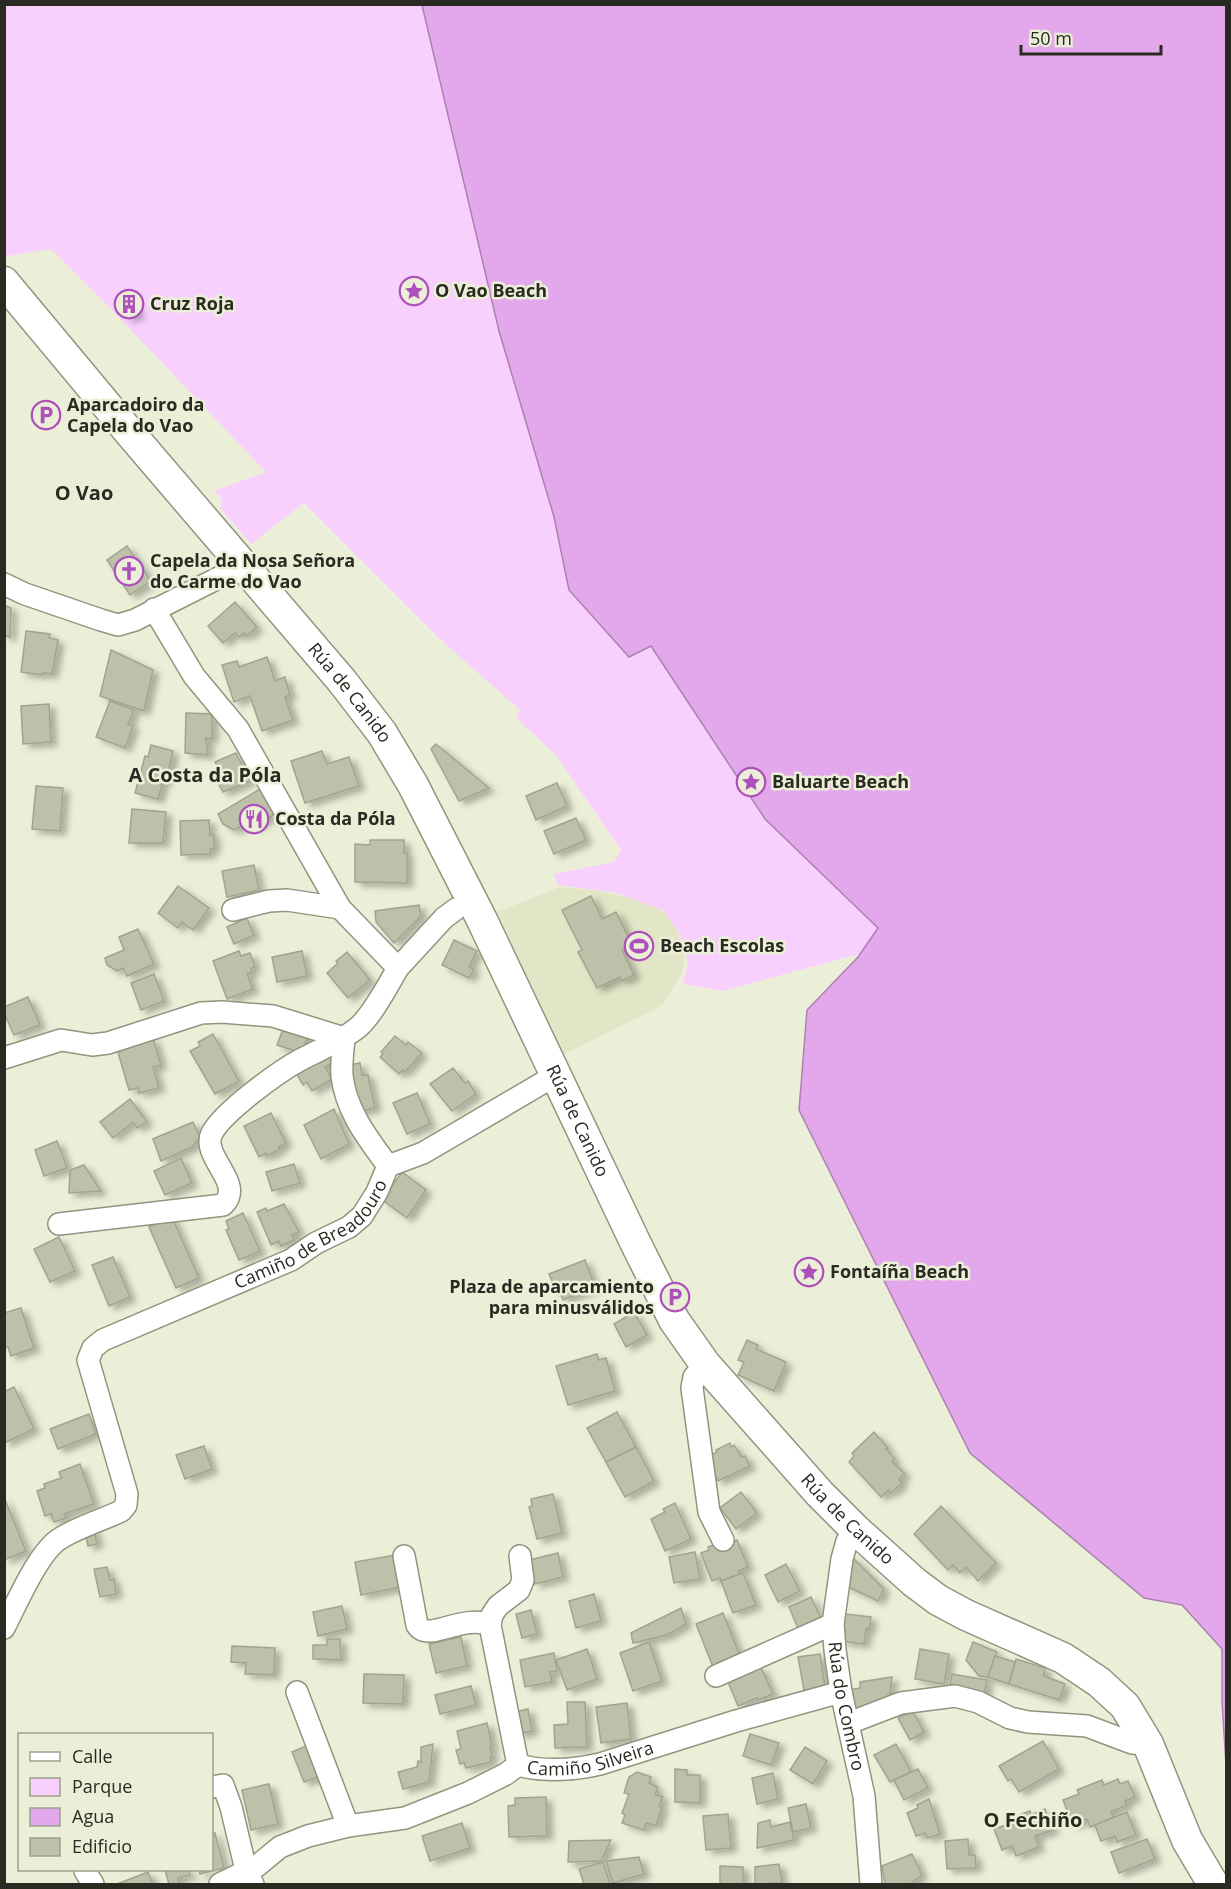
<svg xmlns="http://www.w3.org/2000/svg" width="1231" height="1889" font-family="'Open Sans',sans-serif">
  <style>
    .built { fill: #e2e6c7 }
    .green { fill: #f8d0fd }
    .water { fill: #e3a7eb; stroke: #ab82ae; stroke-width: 1.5 }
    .building { fill: #bec1aa; stroke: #a1a48e; stroke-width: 1.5; filter: url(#shadow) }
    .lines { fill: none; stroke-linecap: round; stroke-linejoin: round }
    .street-casing { stroke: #91947e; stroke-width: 24 }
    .secondary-casing { stroke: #91947e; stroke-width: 33 }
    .street { stroke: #fff; stroke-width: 21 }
    .secondary { stroke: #fff; stroke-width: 30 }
    .labels { text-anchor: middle; stroke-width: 5; stroke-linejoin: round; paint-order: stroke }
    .poi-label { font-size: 18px; font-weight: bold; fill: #292a21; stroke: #ecefd8; text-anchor: start }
    .street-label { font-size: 18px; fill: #292a21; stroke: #ecefd8 }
    .neighbourhood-label { font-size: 20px; font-weight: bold; fill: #292a21; stroke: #ecefd8 }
  </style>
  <defs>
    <filter id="shadow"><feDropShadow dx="6" dy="4" stdDeviation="3" flood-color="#0004"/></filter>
  </defs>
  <rect width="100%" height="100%" fill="#ecefd8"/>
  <path class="built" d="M560,887L593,890L649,902L667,915L676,928L683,949L684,962L681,975L664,1002L654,1010L564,1054L497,912Z"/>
  <path class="green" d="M4,5H541L990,919L722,991L683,984L688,963L679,933L663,910L616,893L558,885L554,874L614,862L621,850L556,755L516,718L520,710L441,640L304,503L251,544L220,508L222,500L214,491L266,472L113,311L51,249L7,256L5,254Z"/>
  <path class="water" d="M422,5H1226V1765L1222,1702V1649L1182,1605L1144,1598L970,1453L799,1110L807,1010L858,957L878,928L765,819L651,646L629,657L569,590L554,517L499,331Z"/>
  <g class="building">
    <path d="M131,291L138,315L127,318L120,294Z"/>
    <path d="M127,546L151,581L130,595L107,560Z"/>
    <path d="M235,602L257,627L247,636L244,633L239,637L235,633L223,643L208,626Z"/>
    <path d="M4,605L11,608L10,637L4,636Z"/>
    <path d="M26,631L50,634L49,638L58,640L52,674L42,673V675L21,672Z"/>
    <path d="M111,650L153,670L144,711L100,696Z"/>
    <path d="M267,657L275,681L285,677L290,695L285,697L293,720L262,731L250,696L234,702L222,665L237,661L239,667Z"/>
    <path d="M110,701L134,710L128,724L133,726L125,748L96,737Z"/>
    <path d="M49,704L51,742L23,744L21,706Z"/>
    <path d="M186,713L212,714V739L206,738L208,755L185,753Z"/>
    <path d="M436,744L489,788L459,801L431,749Z"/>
    <path d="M151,745L173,751L166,781L163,780L158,799L135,793L145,756L148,757Z"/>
    <path d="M322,751L327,764L349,757L359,786L305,803L291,761Z"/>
    <path d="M236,753L250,781L223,792L217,781L223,778L215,762Z"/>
    <path d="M557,783L567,806L536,820L526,796Z"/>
    <path d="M36,786L63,788L60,831L32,829Z"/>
    <path d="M260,789L276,813L256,826L252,820L234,830L223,824L218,814Z"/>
    <path d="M132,809L166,812L163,843H129Z"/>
    <path d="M576,818L586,840L554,854L544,831Z"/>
    <path d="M209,820L210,835H214V849H210V854L181,855L180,821Z"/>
    <path d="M370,840H404V853H407V883L355,882V844L370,845Z"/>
    <path d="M254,865L259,890L227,897L222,871Z"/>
    <path d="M178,886L209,908L193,930L182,922L178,928L158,913Z"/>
    <path d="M591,896L602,919L616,912L632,945L622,950L634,975L622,981L620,977L597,988L578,952L582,950L562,910Z"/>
    <path d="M419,905L421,916L394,943L376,922L375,911Z"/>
    <path d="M247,918L254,935L234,944L227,927Z"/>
    <path d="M138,929L154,964L127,976L123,968L117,971L107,965L105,958L124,950L119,937Z"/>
    <path d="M454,940L477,951L469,967L474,969L469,978L442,965Z"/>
    <path d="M239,951L241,956L250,953L255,967L251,968L252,972L247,974L253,989L227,999L213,961Z"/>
    <path d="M302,951L307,976L277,982L272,957Z"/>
    <path d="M347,952L370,980L348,998L327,973L338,963L336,961Z"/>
    <path d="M154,974L164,1001L141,1010L131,983Z"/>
    <path d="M28,997L40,1025L14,1035L4,1013V1007Z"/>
    <path d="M285,1024L309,1032L302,1053L277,1045Z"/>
    <path d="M213,1034L239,1081L215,1094L190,1051L200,1046L198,1042Z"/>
    <path d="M395,1036L406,1045L408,1042L422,1053L405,1072L403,1070L399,1074L380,1057L383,1054L381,1052Z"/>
    <path d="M153,1038L161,1065L153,1067L159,1088L139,1093L138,1088L129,1090L117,1049Z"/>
    <path d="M335,1044L336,1061L325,1067L332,1079L312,1091L307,1082L303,1085L293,1067Z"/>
    <path d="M360,1063L362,1075H368L375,1108L357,1112L344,1066Z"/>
    <path d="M453,1068L465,1083L468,1081L476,1094L452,1111L430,1084Z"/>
    <path d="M417,1093L430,1124L407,1134L393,1103Z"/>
    <path d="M130,1099L147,1121L137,1128L133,1122L113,1138L100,1122Z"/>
    <path d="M334,1109L349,1144L321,1159L304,1125Z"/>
    <path d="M271,1113L286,1143L279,1147L280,1149L267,1156L266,1153L259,1157L244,1126Z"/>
    <path d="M193,1122L200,1137L192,1147L161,1161L153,1139Z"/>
    <path d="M57,1141L67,1168L44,1176L35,1150Z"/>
    <path d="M181,1158L192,1183L165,1195L154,1171Z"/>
    <path d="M294,1164L300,1183L272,1191L266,1172Z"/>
    <path d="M84,1165L101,1191L69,1193L70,1170Z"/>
    <path d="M402,1172L426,1190L407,1218L382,1200Z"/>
    <path d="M284,1204L299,1232L292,1235L294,1240L281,1246L279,1241L271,1245L257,1212L266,1208L267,1211Z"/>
    <path d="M243,1213L260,1251L239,1260L226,1230L229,1229L226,1221Z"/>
    <path d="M172,1217L199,1278L176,1288L149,1227Z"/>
    <path d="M59,1237L75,1271L50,1282L34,1249Z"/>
    <path d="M113,1257L130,1297L109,1306L92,1265Z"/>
    <path d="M585,1260L595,1287L563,1300L559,1290L556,1291L549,1274Z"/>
    <path d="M21,1308L34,1348L11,1356L8,1347H6L4,1344V1313Z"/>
    <path d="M634,1312L647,1335L626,1347L614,1324Z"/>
    <path d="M747,1340L758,1345L756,1349L786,1362L774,1391L738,1375L744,1362L738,1360Z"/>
    <path d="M597,1354L599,1360L606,1358L615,1391L568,1405L556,1366Z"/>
    <path d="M14,1387L34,1429L4,1443V1392Z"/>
    <path d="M617,1412L636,1447L606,1462L587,1428Z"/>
    <path d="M89,1414L96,1434L58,1449L50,1429Z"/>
    <path d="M874,1432L888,1448L886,1449L895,1459L892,1461L905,1474L899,1479L902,1483L891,1493L889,1490L881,1497L849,1462L854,1456L852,1453Z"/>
    <path d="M730,1443L731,1447L734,1445L742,1457L745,1456L750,1466L718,1481L706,1457L717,1452L716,1450Z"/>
    <path d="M204,1446L212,1469L185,1479L176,1455Z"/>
    <path d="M636,1447L654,1481L625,1497L606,1462Z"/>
    <path d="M80,1464L94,1504L64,1514L66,1518L54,1522L51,1514L45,1516L37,1491L45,1488L44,1484L61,1478L59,1472Z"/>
    <path d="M741,1492L757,1513L736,1529L720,1508Z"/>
    <path d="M553,1494L562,1533L537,1539L529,1507L532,1506L531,1499Z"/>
    <path d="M4,1497L26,1551L4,1560Z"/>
    <path d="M675,1503L691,1539L665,1551L651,1519L665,1512L663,1509Z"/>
    <path d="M941,1506L996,1563L978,1581L966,1567L960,1573L953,1565L948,1570L914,1534Z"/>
    <path d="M94,1529L97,1544L88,1546L85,1531Z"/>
    <path d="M728,1540L729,1544L737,1540L748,1567L738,1571L740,1574L721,1581L720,1578L712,1581L701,1553L709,1550L708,1547Z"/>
    <path d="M695,1552L700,1579L674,1583L669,1557Z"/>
    <path d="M558,1553L563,1577L535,1584L529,1560Z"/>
    <path d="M395,1555L401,1587L361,1595L355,1562Z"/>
    <path d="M851,1556L884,1589L878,1601L844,1585Z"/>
    <path d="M786,1564L800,1591L778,1602L765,1575Z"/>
    <path d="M107,1567L110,1580L114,1579L116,1594L100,1597L94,1569Z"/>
    <path d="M743,1573L756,1605L733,1613L721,1581Z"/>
    <path d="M594,1594L601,1621L576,1628L569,1601Z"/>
    <path d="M811,1597L823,1623L800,1633L789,1607Z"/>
    <path d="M342,1606L347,1629L318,1636L313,1612Z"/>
    <path d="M681,1608L686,1624L667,1635L633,1643L631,1633Z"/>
    <path d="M531,1610L537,1634L522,1638L516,1614Z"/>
    <path d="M723,1613L740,1656L713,1667L696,1624Z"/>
    <path d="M845,1614L871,1617L869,1629H866L864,1644L841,1641Z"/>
    <path d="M461,1637L467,1666L436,1673L429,1644Z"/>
    <path d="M327,1639H340L341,1660L313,1659V1645H327Z"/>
    <path d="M649,1642L662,1681L633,1691L620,1653Z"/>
    <path d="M973,1642L997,1652L988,1677L979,1676L966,1660Z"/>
    <path d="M232,1646L275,1648L274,1675L245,1674L246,1663L231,1662Z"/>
    <path d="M587,1649L597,1679L567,1690L556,1660Z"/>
    <path d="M920,1649L949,1654L944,1684L915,1679Z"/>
    <path d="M554,1653L557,1671L550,1672L552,1682L525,1687L520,1660Z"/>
    <path d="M820,1654L825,1687L804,1690L798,1657Z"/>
    <path d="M995,1656L1015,1662L1009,1684L988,1677Z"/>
    <path d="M1016,1659L1045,1668L1044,1676L1065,1684L1059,1700L1009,1684Z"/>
    <path d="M761,1667L773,1694L758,1700L757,1698L738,1706L728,1682Z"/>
    <path d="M364,1674L404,1675L403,1704L363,1703Z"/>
    <path d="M952,1674L987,1680L984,1697L949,1691Z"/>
    <path d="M892,1677L889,1701L856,1713L849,1690L860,1688V1682Z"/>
    <path d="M471,1686L476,1705L440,1714L435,1695Z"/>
    <path d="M567,1702H585L587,1747L555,1748L554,1725L568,1724Z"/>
    <path d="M627,1703L631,1739L601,1743L596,1707Z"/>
    <path d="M528,1709L532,1731L518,1734L514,1712Z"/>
    <path d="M913,1711L924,1732L910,1740L898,1718Z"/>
    <path d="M487,1723L492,1746L490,1747L492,1757L490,1758L491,1762L466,1768L464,1763L460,1764L456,1750L461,1749L457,1731Z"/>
    <path d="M750,1734L779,1743L771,1765L743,1756Z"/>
    <path d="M1043,1741L1059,1769L1019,1792L1011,1779L1008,1781L999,1766Z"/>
    <path d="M311,1744L323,1775L304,1782L292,1752Z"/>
    <path d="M433,1744L429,1782L403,1789L398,1772L417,1767L418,1761L421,1762V1747Z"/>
    <path d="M896,1744L911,1772L890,1782L874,1755Z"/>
    <path d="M805,1747L827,1761L813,1784L790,1770Z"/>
    <path d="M675,1769L687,1770V1775H700V1803L675,1802Z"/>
    <path d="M918,1769L928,1788L904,1800L894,1780Z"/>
    <path d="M637,1772L651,1777L649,1783L658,1787L655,1794L663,1797L659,1806L662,1807L656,1826L646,1823L644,1830L622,1823L625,1815L622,1813L629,1794L624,1793L629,1777Z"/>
    <path d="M773,1773L778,1799L757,1804L752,1778Z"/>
    <path d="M1118,1779L1120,1784L1128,1781L1135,1797L1125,1801L1127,1805L1111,1812L1114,1818L1090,1827L1087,1819L1073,1825L1063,1800L1079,1794L1077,1790L1102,1780L1104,1785Z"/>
    <path d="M269,1784L278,1824L251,1830L242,1790Z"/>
    <path d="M546,1797L547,1836L509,1837L508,1806L515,1805V1798Z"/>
    <path d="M929,1799L940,1834L927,1838L925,1833L916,1836L907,1813L918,1808L917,1805Z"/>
    <path d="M806,1804L811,1828L793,1832L788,1808Z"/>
    <path d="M1045,1809L1053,1830L1035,1836L1039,1847L1016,1856L1012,1846L1002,1850L994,1829L1009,1824L1007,1819L1030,1811L1031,1815Z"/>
    <path d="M1127,1812L1136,1835L1117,1842L1115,1836L1101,1841L1095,1825Z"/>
    <path d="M728,1814L731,1848L706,1850L703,1816Z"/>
    <path d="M770,1820L771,1827L790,1822L794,1840L757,1848L758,1823Z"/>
    <path d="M462,1823L470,1848L430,1861L422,1836Z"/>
    <path d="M215,1833L224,1868L200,1874L199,1870H212V1834Z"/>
    <path d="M968,1839L969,1855H975L976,1868L947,1869L945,1841Z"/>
    <path d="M1147,1839L1155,1859L1119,1873L1111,1852Z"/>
    <path d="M611,1840L601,1861L568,1862L569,1841Z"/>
    <path d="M912,1854L922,1875L910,1884H885L882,1866Z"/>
    <path d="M639,1857L644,1874L613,1883L606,1861Z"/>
    <path d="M603,1862L610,1884H584L579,1869Z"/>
    <path d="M779,1864L782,1883L755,1884V1867Z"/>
    <path d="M720,1866L743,1867V1884H720Z"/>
    <path d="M165,1870H189L190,1875L178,1878L180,1884H169Z"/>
    <path d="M148,1872L153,1884H117Z"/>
  </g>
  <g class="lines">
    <g class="street-casing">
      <g id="street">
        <path d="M4,584L25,594L101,620L118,625L135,620L244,565"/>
        <path d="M233,910L269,901L287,900L340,908"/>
        <path d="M398,968L444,918L456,909"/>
        <path d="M344,1038C343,1050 341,1064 342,1076C346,1111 368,1139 388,1166"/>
        <path d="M4,1058L61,1040L92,1045L108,1043L201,1013L222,1012L273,1016L344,1038"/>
        <path d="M59,1224L223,1205C246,1183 200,1157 212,1133C223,1112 278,1072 300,1060C319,1050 339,1042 356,1029C371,1018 388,985 398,968L340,908L238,729L194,676L154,609"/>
        <path d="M705,1364L694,1377L692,1388L709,1512L723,1540"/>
        <path id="s1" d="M855,1529L847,1541L842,1559L833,1624L835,1650L841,1692L864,1796L871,1884"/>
        <path d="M404,1556L417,1625C421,1631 425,1631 432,1631C449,1628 474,1617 490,1625"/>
        <path id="s2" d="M4,1628C16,1605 39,1550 61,1538C79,1527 102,1520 121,1511L126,1505L127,1494L88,1360L93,1348L103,1340L291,1260L316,1243L349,1227L362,1216L377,1192L388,1166L423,1153L556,1075"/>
        <path d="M716,1676L833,1624"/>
        <path d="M297,1692L348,1826"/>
        <path d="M849,1723L901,1703L955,1696L978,1702L1010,1718L1028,1722L1087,1726L1132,1743L1148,1744"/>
        <path d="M518,1765L490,1625L492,1615L498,1606L519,1590L523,1580L520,1556"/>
        <path d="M212,1787L223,1785L231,1807L246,1870L253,1884"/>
        <path d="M85,1871L93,1884"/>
        <path id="s3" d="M220,1884L257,1866L280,1847L308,1836L348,1826L405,1818L468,1793L506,1774L518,1765C544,1772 574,1770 600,1764L736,1721L841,1692"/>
      </g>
    </g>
    <g class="secondary-casing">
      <g id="secondary">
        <path id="s4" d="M4,282L129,432L342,681L382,733L413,785L482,920L636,1244L674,1320L705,1364L820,1494L855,1529L914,1582L938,1600L966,1615L1063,1658L1099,1682L1125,1706L1148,1744L1187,1840L1213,1884"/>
      </g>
    </g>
    <use href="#street" class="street"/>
    <use href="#secondary" class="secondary"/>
  </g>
  <defs>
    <g id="sight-ring" transform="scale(1.5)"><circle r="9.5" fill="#ecefd8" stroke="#ad50bb" stroke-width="1.5"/><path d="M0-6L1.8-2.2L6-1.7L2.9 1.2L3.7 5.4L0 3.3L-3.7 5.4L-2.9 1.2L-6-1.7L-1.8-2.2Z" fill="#ad50bb"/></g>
    <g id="building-ring" transform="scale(1.5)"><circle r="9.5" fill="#ecefd8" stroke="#ad50bb" stroke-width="1.5"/><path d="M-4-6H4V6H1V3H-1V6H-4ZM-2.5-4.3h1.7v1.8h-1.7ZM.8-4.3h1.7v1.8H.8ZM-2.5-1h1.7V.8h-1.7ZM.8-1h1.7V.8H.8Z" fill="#ad50bb"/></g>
    <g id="parking-ring" transform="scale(1.5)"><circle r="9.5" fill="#ecefd8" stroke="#ad50bb" stroke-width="1.5"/><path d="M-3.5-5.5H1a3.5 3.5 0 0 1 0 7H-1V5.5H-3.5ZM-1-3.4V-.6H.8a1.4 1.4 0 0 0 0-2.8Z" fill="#ad50bb"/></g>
    <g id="church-ring" transform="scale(1.5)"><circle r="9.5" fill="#ecefd8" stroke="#ad50bb" stroke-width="1.5"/><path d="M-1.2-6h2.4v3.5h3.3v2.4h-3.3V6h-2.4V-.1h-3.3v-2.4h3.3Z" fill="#ad50bb"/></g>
    <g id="restaurant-ring" transform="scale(1.5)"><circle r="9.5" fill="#ecefd8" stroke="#ad50bb" stroke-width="1.5"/><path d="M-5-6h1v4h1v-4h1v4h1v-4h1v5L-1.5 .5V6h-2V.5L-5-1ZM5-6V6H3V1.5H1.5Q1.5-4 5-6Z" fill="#ad50bb"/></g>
    <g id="stadium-ring" transform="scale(1.5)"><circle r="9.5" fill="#ecefd8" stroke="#ad50bb" stroke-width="1.5"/><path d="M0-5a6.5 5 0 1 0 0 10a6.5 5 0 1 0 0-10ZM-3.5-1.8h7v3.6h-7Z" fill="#ad50bb"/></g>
  </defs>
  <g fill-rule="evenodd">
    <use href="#sight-ring" x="414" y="291"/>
    <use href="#building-ring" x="129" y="304"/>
    <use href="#parking-ring" x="46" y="415"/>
    <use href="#church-ring" x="129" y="571"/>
    <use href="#sight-ring" x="751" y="782"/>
    <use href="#restaurant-ring" x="254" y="819"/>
    <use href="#stadium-ring" x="639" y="946"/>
    <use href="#sight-ring" x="809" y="1272"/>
    <use href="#parking-ring" x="675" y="1297"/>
  </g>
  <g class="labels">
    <g class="poi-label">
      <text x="435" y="297">O Vao Beach</text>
      <text x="150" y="310">Cruz Roja</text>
      <text x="67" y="411">Aparcadoiro da<tspan x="67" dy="21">Capela do Vao</tspan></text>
      <text x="150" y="567">Capela da Nosa Señora<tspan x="150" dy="21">do Carme do Vao</tspan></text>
      <text x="772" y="788">Baluarte Beach</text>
      <text x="275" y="825">Costa da Póla</text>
      <text x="660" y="952">Beach Escolas</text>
      <text x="830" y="1278">Fontaíña Beach</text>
      <text x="654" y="1293" text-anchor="end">Plaza de aparcamiento<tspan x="654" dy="21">para minusválidos</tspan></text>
    </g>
    <g class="street-label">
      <text dy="6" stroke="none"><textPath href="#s4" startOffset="537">Rúa de Canido</textPath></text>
      <text dy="6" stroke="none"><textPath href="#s4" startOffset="1023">Rúa de Canido</textPath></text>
      <text dy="6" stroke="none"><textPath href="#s2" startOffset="594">Camiño de Breadouro</textPath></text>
      <text dy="6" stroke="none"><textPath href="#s4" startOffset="1509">Rúa de Canido</textPath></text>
      <text dy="6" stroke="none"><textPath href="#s1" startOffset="182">Rúa do Combro</textPath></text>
      <text dy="6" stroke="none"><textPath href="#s3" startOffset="399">Camiño Silveira</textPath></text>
    </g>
    <g class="neighbourhood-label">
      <text x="84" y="500">O Vao</text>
      <text x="205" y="782">A Costa da Póla</text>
      <text x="1033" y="1827">O Fechiño</text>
    </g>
  </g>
  <rect width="1231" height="1889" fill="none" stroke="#292a21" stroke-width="12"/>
  <rect x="18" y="1733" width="195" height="138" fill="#ecefd8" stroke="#9ea08f" stroke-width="1.5"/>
  <rect x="30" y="1752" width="30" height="9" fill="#ffffff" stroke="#9ea08f" stroke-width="1.5"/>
  <text x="72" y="1763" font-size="18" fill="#292a21">Calle</text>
  <rect x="30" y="1778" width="30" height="18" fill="#f8d0fd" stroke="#9ea08f" stroke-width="1.5"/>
  <text x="72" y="1793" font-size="18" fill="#292a21">Parque</text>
  <rect x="30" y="1808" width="30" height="18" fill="#e3a7eb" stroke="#9ea08f" stroke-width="1.5"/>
  <text x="72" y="1823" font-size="18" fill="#292a21">Agua</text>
  <rect x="30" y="1838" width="30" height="18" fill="#bec1aa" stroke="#9ea08f" stroke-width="1.5"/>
  <text x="72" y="1853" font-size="18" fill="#292a21">Edificio</text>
  <path d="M1021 45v9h140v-9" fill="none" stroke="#292a21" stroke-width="3"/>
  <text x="1030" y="45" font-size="18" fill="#292a21" stroke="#ecefd8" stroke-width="4.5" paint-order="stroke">50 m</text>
</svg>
